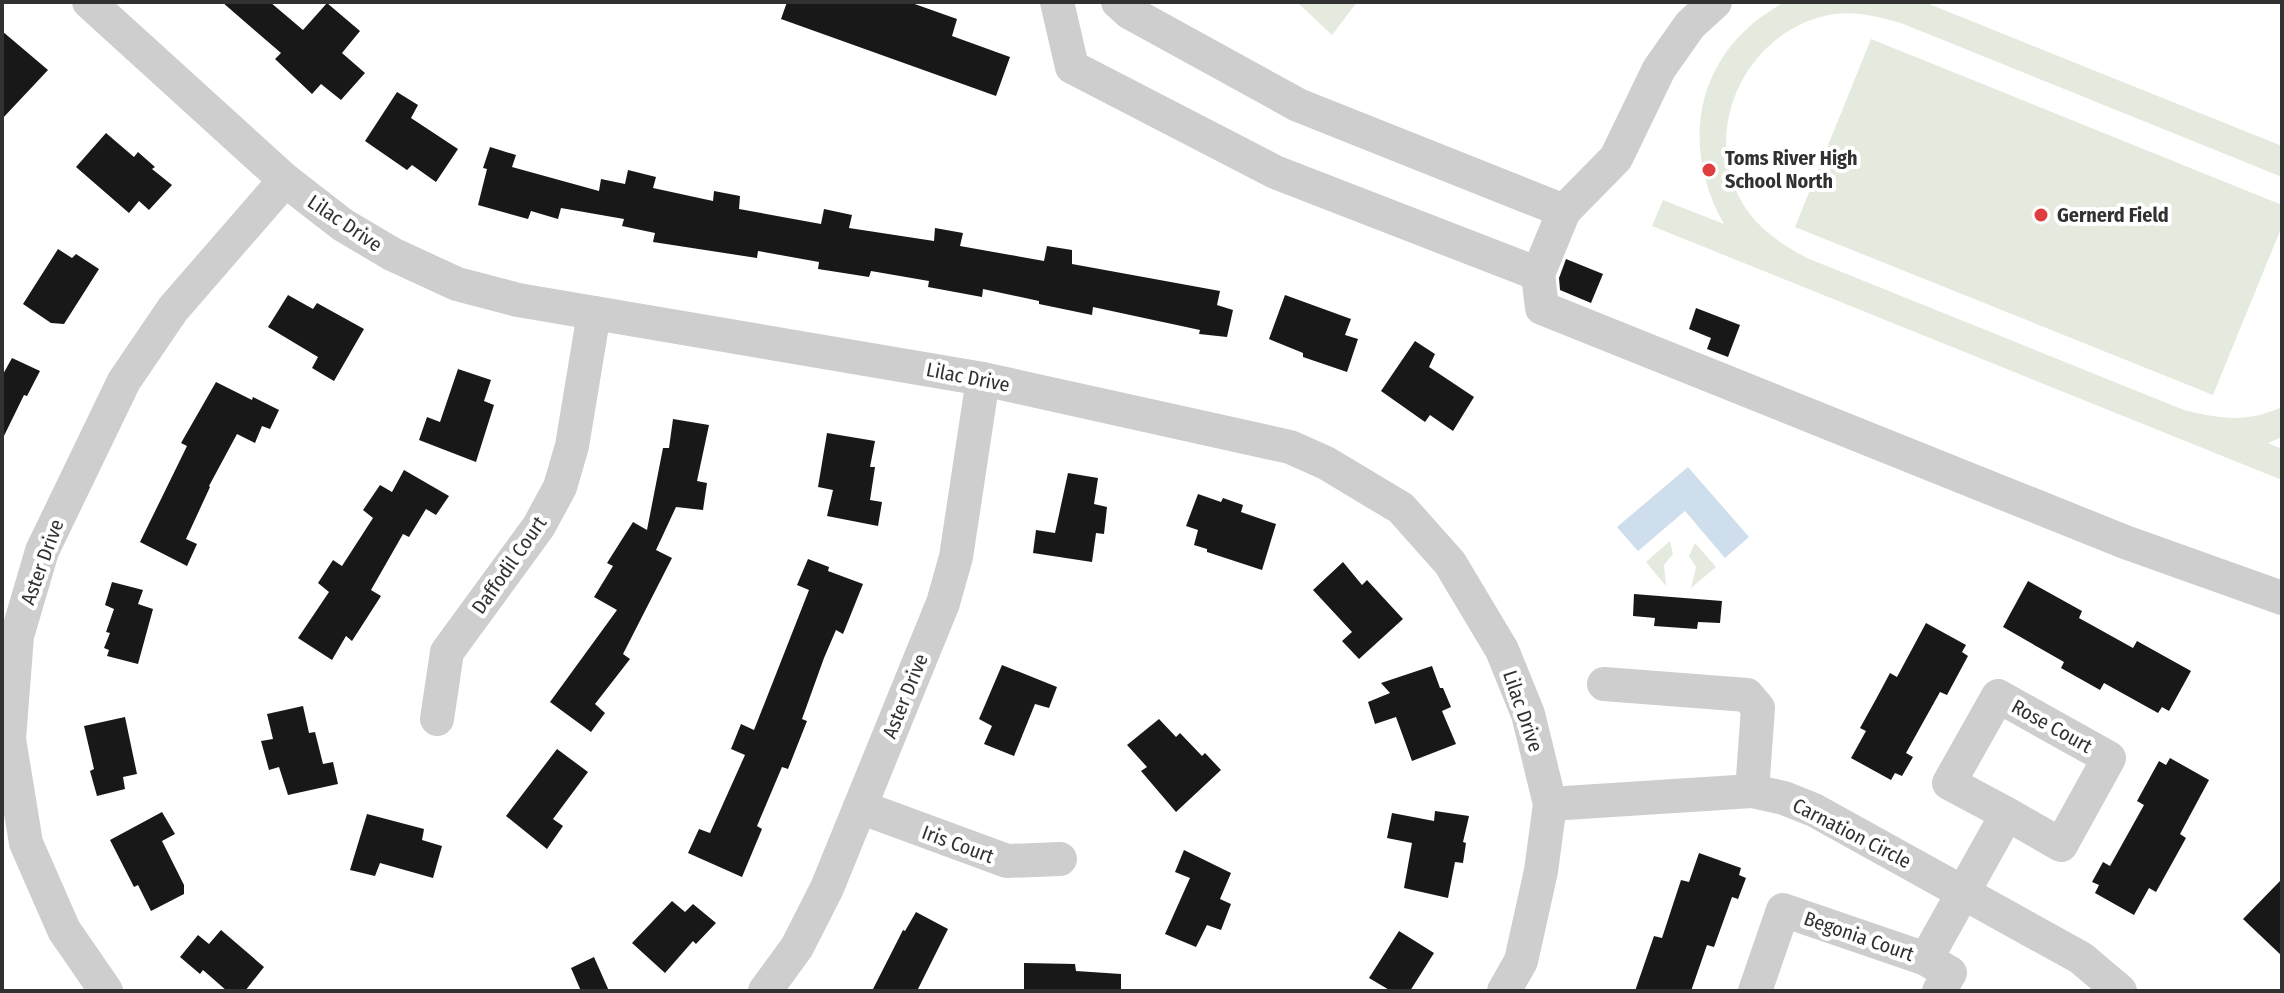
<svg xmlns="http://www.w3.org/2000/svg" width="2284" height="993" font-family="'Fira Sans Condensed',sans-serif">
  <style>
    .green { fill: #e4eadd }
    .water { fill: #cedeec }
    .building { fill: #181818 }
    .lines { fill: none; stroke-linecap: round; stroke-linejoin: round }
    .minor { stroke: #cecece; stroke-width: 34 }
    .poi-dot { fill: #df3d3f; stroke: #fff; stroke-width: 3 }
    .labels { text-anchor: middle; stroke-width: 8; stroke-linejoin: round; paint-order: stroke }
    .poi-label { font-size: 20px; font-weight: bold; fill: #313131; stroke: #fff; text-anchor: start }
    .street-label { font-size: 20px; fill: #313131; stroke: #fff }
  </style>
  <rect width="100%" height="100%" fill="#fff"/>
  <g class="green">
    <path d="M1297,2H1357L1332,35Z"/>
    <path d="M1785,2H1924L2282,146V177L1901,23C1879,17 1857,11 1834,14C1751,27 1701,122 1739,197C1754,226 1779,243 1807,258L2184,410C2221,419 2246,423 2282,407V437L2268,443L2282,449V480L1652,226L1663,200L1724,224C1677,141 1698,48 1785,2Z"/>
    <path d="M1871,39L2282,205V226L2213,395L1795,227Z"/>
    <path d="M1670,541L1673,554L1664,565L1666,586L1646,562Z"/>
    <path d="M1695,543L1716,567L1691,588L1696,567L1689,556Z"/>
  </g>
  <path class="water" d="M1688,467L1749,537L1725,558L1685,511L1638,551L1617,527Z"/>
  <g class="building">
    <path d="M222,2H270L303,30L327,3L360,31L342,53L365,73L341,100L321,84L312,94L275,59L281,53Z"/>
    <path d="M787,2H909L957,19L952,36L1010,57L996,96L781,19Z"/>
    <path d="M2,31L48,70L2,119Z"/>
    <path d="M397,92L418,105L411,118L458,149L436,182L412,165L407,170L365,141Z"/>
    <path d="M106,133L134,157L138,152L155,167L152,169L172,185L149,210L139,201L129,213L76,167Z"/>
    <path d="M490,147L516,155L512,167L599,191L601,179L625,184L628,170L656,177L653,188L713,201L714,191L740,196L739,209L821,224L824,209L852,215L849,228L934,241L935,228L963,233L960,246L1044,261L1047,246L1072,250V264L1220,291L1217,305L1233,310L1227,337L1199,334L1200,330L1093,307L1092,315L1039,304V301L983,289L982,297L928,287L929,281L871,271L869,277L818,269L819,262L758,251L757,258L653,242L655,233L622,226L624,219L561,208L558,219L531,211L528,219L478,205L487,169L483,168Z"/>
    <path d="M58,249L72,258L76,254L99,269L64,324L51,323L23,304Z"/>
    <path d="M1566,259L1603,274L1591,303L1560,290L1559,278Z"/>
    <path d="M288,295L313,309L317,303L364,329L334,381L312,368L318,357L268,327Z"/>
    <path d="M1285,295L1351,319L1345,335L1358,339L1347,372L1303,357V353L1269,339Z"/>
    <path d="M1696,308L1740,325L1728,357L1707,349L1711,338L1689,329Z"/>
    <path d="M1415,341L1435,354L1429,367L1474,397L1453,431L1430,415L1425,422L1381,391Z"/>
    <path d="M12,358L40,371L27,396L24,395L2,440V376Z"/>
    <path d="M458,369L491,380L484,401L494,405L476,462L419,440L427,417L440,422Z"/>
    <path d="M216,382L252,400L253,397L279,410L270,429L262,426L255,443L237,434L209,486L210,487L186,539L197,544L187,566L140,542L187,446L181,443Z"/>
    <path d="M673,419L709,425L697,481L707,483L703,510L676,507L656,550L672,558L623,654L630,659L595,704L605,713L591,732L550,702L617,610L594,597L613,566L607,563L633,522L647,530L663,448H669Z"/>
    <path d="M827,433L875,441L870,467H875L870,500L882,502L878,526L827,516L833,490L818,487Z"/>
    <path d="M404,470L449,496L436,515L426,509L409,537L403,534L371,590L381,596L352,641L346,636L332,660L298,638L329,592L318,583L333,560L342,566L373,518L363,510L380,485L392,492Z"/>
    <path d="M1068,473L1098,478L1094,504L1107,507L1104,534L1096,533L1092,562L1033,553L1036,530L1055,533Z"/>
    <path d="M1198,494L1221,502L1223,498L1243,505L1241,512L1276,524L1262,570L1207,552V549L1194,545L1198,530L1186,526Z"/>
    <path d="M808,559L829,567L828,571L863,584L843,634L836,630L824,658L802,719L807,721L788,769L782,767L757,826L762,829L742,877L688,853L699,829L710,833L745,755L731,749L741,724L754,730L809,590L797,585Z"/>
    <path d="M1343,562L1362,585L1367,580L1403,619L1359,659L1342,641L1352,632L1313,590Z"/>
    <path d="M2028,581L2082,611L2079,618L2133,648L2137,641L2191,671L2169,711L2162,707L2158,713L2104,683L2100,690L2061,668L2064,662L2003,627Z"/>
    <path d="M112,582L143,590L138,604L153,609L138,664L107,656L109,650L104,648L110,633L106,632L114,609L105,605Z"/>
    <path d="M1634,594L1722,601L1720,623L1698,622L1697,629L1654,626L1655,618L1633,616Z"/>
    <path d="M1926,623L1966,645L1962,652L1968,656L1947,695L1940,692L1921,726L1906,753L1913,757L1902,776L1895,773L1891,780L1851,758L1866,731L1860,728L1875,701L1890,673L1897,677Z"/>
    <path d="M1002,665L1057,687L1049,708L1035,704L1014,756L984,744L992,726L979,719Z"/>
    <path d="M1432,666L1440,688H1443L1451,707L1442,711L1456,744L1412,761L1396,717L1375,724L1368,702L1390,693L1381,683Z"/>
    <path d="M303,706L309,733L315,732L323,764L333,762L338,784L288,795L279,767L269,770L261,741L273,739L267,714Z"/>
    <path d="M125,717L137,774L123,777L125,789L97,796L90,771L94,769L84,726Z"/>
    <path d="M1159,719L1176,737L1180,733L1202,756L1205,753L1221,770L1176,812L1141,771L1147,767L1127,745Z"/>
    <path d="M557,749L588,772L553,819L563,826L547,849L506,816Z"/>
    <path d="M2170,758L2209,780L2180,834L2186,838L2156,892L2149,888L2134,915L2095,893L2099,885L2092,882L2103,862L2110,866L2144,805L2137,801L2159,761L2166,765Z"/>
    <path d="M1435,811L1469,816L1463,842L1466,843L1463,863L1455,862L1448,898L1404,888L1412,843L1387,838L1392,813L1434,821Z"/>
    <path d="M162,812L175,834L162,841L184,885V894L151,911L138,885L134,887L110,840Z"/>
    <path d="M367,814L424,829L422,840L442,846L433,878L380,863L375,876L350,870Z"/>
    <path d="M1184,850L1231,873L1220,899L1231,904L1221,930L1207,925L1196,947L1165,934L1190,878L1175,872Z"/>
    <path d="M1699,853L1741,868L1739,875L1746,878L1738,899L1732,897L1714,947L1707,945L1691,991H1635L1654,936L1662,938L1681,880L1689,882Z"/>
    <path d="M2282,879V956L2243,919Z"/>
    <path d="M672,901L685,912L693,904L716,923L696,944L693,941L665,973L632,943Z"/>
    <path d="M916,912L948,929L917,991H872L903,930L905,931Z"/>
    <path d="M221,930L264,967L245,991H227L203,970L200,974L180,957L198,935L209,944Z"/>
    <path d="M1399,931L1434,953L1410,991H1391L1369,978Z"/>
    <path d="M594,957L609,991H581L571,968Z"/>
    <path d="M1024,963L1075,964L1076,971L1121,974V991H1024Z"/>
  </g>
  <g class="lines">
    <g class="minor">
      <path d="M89,2L285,180L343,225L392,254L457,284L518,300L983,379L1290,447L1326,463L1401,508L1450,563L1502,650L1528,714L1550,804L1541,871L1521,961L1504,991"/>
      <path d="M1057,2L1072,67L1275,172L1538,274L1564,211L1298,105L1129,12L1118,2"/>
      <path d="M1564,211L1616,158L1659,69L1690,25L1715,2"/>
      <path d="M1538,274L1542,308L2125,542L2282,598"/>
      <path d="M1604,684L1747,695L1758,708L1752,791"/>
      <path d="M437,719L447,652L539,526L560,487L572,446L594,313"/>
      <path d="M1550,804L1752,791L1784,798L1814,810L2081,958L2120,991"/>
      <path d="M860,807L1007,861L1060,859"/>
      <path d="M1926,959L2007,814L2061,845L2109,758L1998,696L1949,783L2007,814"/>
      <path d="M106,991L64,930L26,843L9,739L17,636L42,551L124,381L173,309L285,180"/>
      <path d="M765,991L797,947L827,888L943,603L956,557L983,379"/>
      <path d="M1755,991L1783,910L1926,959L1950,973L1939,991"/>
    </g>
  </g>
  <g class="poi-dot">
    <circle cx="1709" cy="170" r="8"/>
    <circle cx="2041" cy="215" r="8"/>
  </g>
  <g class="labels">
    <g class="poi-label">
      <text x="1725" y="165">Toms River High<tspan x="1725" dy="23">School North</tspan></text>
      <text x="2057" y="222">Gernerd Field</text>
    </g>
    <g class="street-label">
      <text transform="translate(345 223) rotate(34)" y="7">Lilac Drive</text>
      <text transform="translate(968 377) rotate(11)" y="7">Lilac Drive</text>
      <text transform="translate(42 562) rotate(-70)" y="7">Aster Drive</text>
      <text transform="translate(509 565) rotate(-55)" y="7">Daffodil Court</text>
      <text transform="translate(905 696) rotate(-68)" y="7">Aster Drive</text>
      <text transform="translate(1523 711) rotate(71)" y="7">Lilac Drive</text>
      <text transform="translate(2052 726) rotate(29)" y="7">Rose Court</text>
      <text transform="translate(1852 833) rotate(27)" y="7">Carnation Circle</text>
      <text transform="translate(958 844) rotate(20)" y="7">Iris Court</text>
      <text transform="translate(1859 936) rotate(19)" y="7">Begonia Court</text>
    </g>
  </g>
  <rect width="2284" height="993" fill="none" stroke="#313131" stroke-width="8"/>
</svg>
